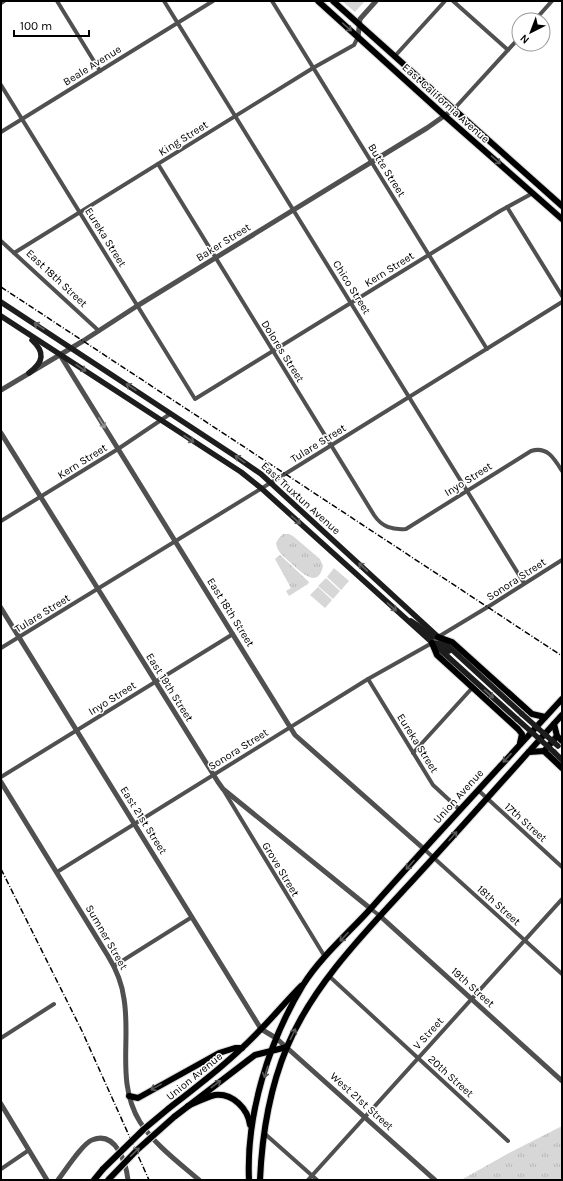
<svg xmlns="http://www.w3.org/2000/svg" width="563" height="1181" font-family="Karla,sans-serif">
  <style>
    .grass { fill: url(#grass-tufts) }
    .pitch { fill: #d7d7d7 }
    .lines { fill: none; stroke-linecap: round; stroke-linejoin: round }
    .primary-casing { stroke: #dbdbdb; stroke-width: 8 }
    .trunk-casing { stroke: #dbdbdb; stroke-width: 8 }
    .minor { stroke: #505050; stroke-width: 4 }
    .tertiary { stroke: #505050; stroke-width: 5 }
    .secondary { stroke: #1d1d1d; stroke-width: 5.5 }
    .primary { stroke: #000; stroke-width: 6 }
    .trunk { stroke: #000; stroke-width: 6 }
    .rail { stroke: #000; stroke-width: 1.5; stroke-dasharray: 6 2 1 2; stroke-linecap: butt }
    .primary-bridge-casing { stroke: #dbdbdb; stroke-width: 8; stroke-linecap: butt }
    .secondary-bridge { stroke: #1d1d1d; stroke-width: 5.5 }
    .primary-bridge { stroke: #000; stroke-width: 6 }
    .oneway { stroke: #595959 }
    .oneway2 { stroke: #616161 }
    .oneway3 { stroke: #969696 }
    .labels { text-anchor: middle; stroke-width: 3; stroke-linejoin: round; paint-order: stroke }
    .street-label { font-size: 11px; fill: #000; stroke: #fff }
  </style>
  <defs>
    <pattern id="grass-tufts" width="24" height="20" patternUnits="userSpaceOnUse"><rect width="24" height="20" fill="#d7d7d7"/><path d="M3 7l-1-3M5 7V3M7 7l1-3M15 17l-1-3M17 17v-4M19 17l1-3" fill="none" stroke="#b7b7b7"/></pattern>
  </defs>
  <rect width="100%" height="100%" fill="#fff"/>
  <g class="grass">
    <path d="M342,1H365L355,12Z"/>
    <path d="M283,534H289L293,536L320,559L323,566C318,589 302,573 293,565C286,558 277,553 276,543L279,538Z"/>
    <path d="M280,555L309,582L308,584L289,596L286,591L291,588L275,559Z"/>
    <path d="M562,1126V1180H461L509,1153Z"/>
  </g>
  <g class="pitch">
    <path d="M334,568L349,581L341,590L327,577Z"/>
    <path d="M326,578L340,591L333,599L318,586Z"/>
    <path d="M318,587L332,600L325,608L310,595Z"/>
  </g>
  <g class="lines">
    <g class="primary-casing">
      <g id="primary">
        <path d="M318,1L445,116L562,219"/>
        <path d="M333,1L562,206"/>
        <path d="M129,1096L138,1098L219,1053L235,1048H242"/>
        <path d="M168,1109C200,1084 233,1059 261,1029C275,1015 287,1000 301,986"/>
        <path d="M174,1117L255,1055L287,1047"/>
        <path d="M94,1180L103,1169"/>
      </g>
    </g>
    <g class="trunk-casing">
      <g id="trunk">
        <path d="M438,637L452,642L532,714L545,717"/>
        <path d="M432,643L437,655L518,729L522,734L520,743"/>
        <path d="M554,724L557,736L562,741"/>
        <path d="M545,750L557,736"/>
        <path d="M529,752L544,751L562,768"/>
        <path d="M188,1106C197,1102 206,1097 215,1095C233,1093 248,1109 250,1125"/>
        <path d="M249,1180C246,1114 269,1041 303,985C321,956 351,931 373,906C435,836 499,768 562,699"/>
        <path d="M260,1180C262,1134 269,1090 287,1047C313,984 368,929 414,879C464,825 512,770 562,715"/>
      </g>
    </g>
    <g class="minor">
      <path d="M57,1L100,71"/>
      <path d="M164,1L524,583"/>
      <path d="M272,1L487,349"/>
      <path d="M453,1L508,50"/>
      <path d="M1,3L4,1"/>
      <path d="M535,20L552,1"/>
      <path d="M395,56L445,1"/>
      <path d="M1,85L195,399L500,211L533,193"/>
      <path d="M454,109L519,38"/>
      <path d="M1,132L213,1"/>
      <path d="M158,164L374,515C382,527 392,530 406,529L531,451C547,446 554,458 562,471"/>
      <path d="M507,207L562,296"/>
      <path d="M1,241L99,331"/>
      <path d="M14,253L313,68L354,45L358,37"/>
      <path d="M1,521L118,449L170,414"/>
      <path d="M438,637L491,605L562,560"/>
      <path d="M1,648L285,474L562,302"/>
      <path d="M368,679L433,785L460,810"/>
      <path d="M413,753L473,687"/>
      <path d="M1,777L233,634"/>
      <path d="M478,790L562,867"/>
      <path d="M224,791L325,957"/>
      <path d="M424,849L562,974"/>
      <path d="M57,872L368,679L432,643"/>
      <path d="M371,909L380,916"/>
      <path d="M114,966L192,917"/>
      <path d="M329,976L508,1141"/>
      <path d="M1,1038L54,1004"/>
      <path d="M264,1133L317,1180"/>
      <path d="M1,1169L29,1150"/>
      <path d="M308,1180L562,899"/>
    </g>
    <g class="tertiary">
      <path d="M358,37L360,19L376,1"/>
      <path d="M60,355L295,735L424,849"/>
      <path d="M1,390L83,341L137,306L427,128L454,109"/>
      <path d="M1,433L218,782L223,789L371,909"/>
      <path d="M1,608L261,1029L276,1038L435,1180"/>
      <path d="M1,782L108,956C116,969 122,983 124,999C131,1040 116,1083 140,1122C155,1145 178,1162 199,1180"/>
      <path d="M380,916L562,1081"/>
      <path d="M1,1104L47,1180"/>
      <path d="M58,1180C65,1171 83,1143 92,1140C116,1130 126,1163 128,1180"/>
    </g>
    <g class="secondary">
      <path d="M1,302L235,456L261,474L522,714"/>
      <path d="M1,316L241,472L261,488L517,719"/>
      <path d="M29,373C44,362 45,352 32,340"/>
      <path d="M411,621L417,625L432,637H438"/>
      <path d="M432,643H437L449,651"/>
      <path d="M554,752L562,760"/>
    </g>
    <use href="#primary" class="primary"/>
    <use href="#trunk" class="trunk"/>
    <g class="rail">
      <path d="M1,287L562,656"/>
      <path d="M1,869L82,1031L149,1180"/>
    </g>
    <g class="primary-bridge-casing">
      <g id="primary-bridge">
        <path d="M103,1169L144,1129L168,1109"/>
        <path d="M108,1180L137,1150L174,1117"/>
      </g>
    </g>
    <g class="secondary-bridge">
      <path d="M522,714L558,746"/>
      <path d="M517,719L554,752"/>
    </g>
    <use href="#primary-bridge" class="primary-bridge"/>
  </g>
  <defs><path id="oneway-shaft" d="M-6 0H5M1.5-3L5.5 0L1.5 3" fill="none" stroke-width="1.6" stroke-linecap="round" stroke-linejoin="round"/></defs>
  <g class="oneway">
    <use href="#oneway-shaft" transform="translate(347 27) rotate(42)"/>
    <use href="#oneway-shaft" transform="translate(496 160) rotate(41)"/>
    <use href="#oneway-shaft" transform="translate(507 758) rotate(133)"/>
    <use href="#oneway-shaft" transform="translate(453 836) rotate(-48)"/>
    <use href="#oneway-shaft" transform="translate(410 865) rotate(132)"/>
    <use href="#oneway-shaft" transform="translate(344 937) rotate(133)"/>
    <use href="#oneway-shaft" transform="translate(293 1034) rotate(-64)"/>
    <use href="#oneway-shaft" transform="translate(266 1072) rotate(108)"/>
    <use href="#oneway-shaft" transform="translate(216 1084) rotate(-37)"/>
    <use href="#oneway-shaft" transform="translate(156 1087) rotate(151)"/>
    <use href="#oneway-shaft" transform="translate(135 1152) rotate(-44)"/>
  </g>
  <g class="oneway2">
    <use href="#oneway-shaft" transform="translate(39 326) rotate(-147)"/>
    <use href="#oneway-shaft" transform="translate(81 368) rotate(34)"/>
    <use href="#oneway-shaft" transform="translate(131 387) rotate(-146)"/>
    <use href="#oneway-shaft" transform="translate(189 439) rotate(33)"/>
    <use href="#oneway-shaft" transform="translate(240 459) rotate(-144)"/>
    <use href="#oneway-shaft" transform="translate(296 520) rotate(42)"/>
    <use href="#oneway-shaft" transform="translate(363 567) rotate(-137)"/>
    <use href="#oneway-shaft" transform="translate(392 607) rotate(41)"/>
    <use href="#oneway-shaft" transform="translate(489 694) rotate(42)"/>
  </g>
  <use class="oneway3" href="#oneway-shaft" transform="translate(102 423) rotate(58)"/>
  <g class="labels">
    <g class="street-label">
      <text transform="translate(92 65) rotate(-32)" y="4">Beale Avenue</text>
      <text transform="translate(446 103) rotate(42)" y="4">East California Avenue</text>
      <text transform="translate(183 138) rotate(-32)" y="4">King Street</text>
      <text transform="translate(387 170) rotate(58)" y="4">Butte Street</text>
      <text transform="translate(106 237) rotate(58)" y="4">Eureka Street</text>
      <text transform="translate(223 242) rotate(-32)" y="4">Baker Street</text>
      <text transform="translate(389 269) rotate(-32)" y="4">Kern Street</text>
      <text transform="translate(57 278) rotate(43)" y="4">East 18th Street</text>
      <text transform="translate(352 287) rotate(58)" y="4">Chico Street</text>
      <text transform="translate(283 351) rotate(58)" y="4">Dolores Street</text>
      <text transform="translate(318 443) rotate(-32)" y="4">Tulare Street</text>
      <text transform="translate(82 461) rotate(-32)" y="4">Kern Street</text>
      <text transform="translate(468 479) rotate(-32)" y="4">Inyo Street</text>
      <text transform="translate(301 498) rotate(42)" y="4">East Truxtun Avenue</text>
      <text transform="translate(516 579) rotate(-33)" y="4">Sonora Street</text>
      <text transform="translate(231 612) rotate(58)" y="4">East 18th Street</text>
      <text transform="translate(42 613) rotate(-32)" y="4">Tulare Street</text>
      <text transform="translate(170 687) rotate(58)" y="4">East 19th Street</text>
      <text transform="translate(112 698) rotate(-32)" y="4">Inyo Street</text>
      <text transform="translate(418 743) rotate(58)" y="4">Eureka Street</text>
      <text transform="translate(238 749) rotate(-32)" y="4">Sonora Street</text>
      <text transform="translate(458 796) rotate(-48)" y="4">Union Avenue</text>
      <text transform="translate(144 820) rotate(58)" y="4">East 21st Street</text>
      <text transform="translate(526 822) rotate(42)" y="4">17th Street</text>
      <text transform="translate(281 869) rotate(59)" y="4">Grove Street</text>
      <text transform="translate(499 905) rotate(42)" y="4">18th Street</text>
      <text transform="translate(107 937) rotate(60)" y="4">Sumner Street</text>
      <text transform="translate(473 987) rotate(42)" y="4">19th Street</text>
      <text transform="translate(428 1033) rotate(-48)" y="4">V Street</text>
      <text transform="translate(194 1076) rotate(-39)" y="4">Union Avenue</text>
      <text transform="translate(451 1076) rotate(42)" y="4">20th Street</text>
      <text transform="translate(362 1101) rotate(42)" y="4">West 21st Street</text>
    </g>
  </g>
  <rect width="563" height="1181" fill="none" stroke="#000000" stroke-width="4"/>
  <g transform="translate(531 32) rotate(222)"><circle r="19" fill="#ffffff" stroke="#999999"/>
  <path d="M0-3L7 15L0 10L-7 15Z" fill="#000000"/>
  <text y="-6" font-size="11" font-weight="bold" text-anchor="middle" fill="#000000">N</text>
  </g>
  <path d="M14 30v6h75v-6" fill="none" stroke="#000000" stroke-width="2"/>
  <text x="20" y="30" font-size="12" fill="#000000" stroke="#ffffff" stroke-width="3" paint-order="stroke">100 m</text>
</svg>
